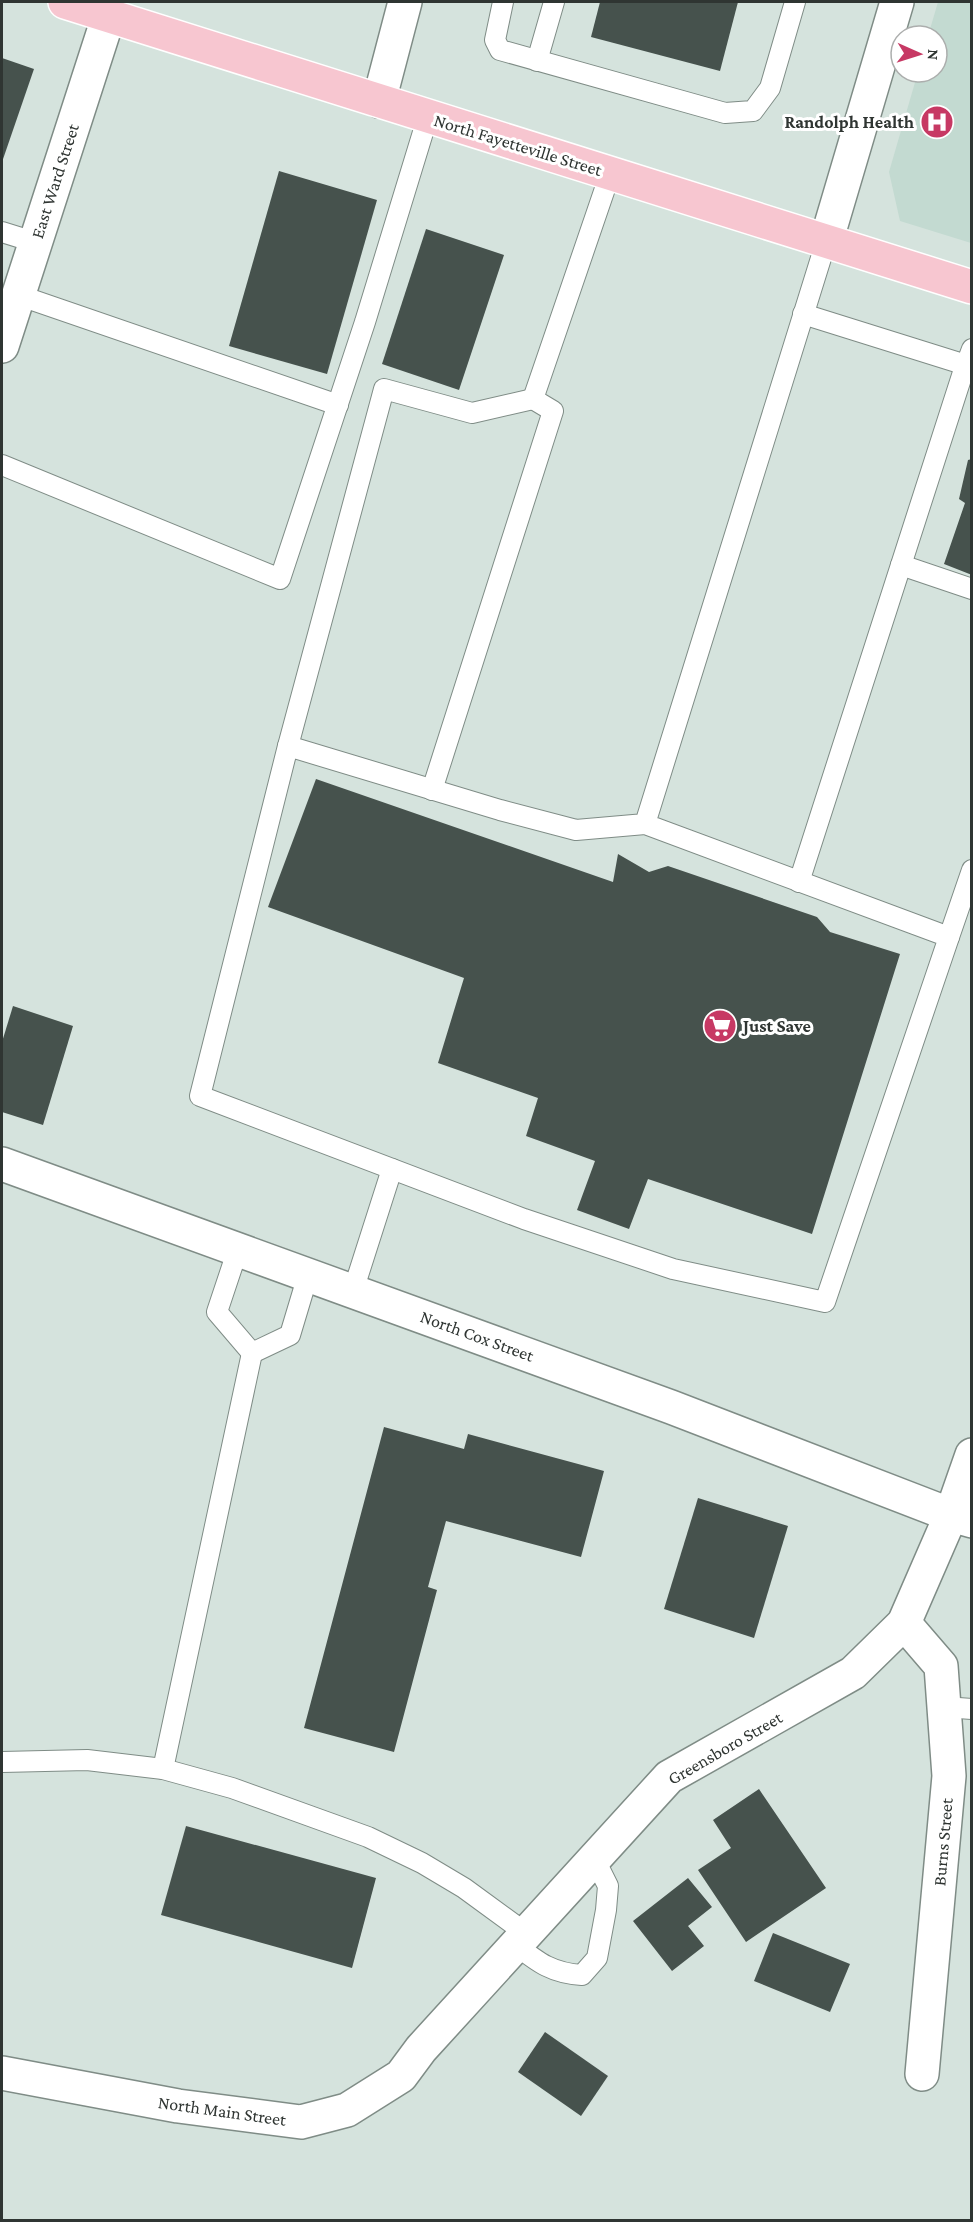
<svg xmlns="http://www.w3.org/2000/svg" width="973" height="2222" font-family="'Crimson Pro',serif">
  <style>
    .built { fill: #c3dad1 }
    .building { fill: #46524d }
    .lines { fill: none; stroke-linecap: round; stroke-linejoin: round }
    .service-casing { stroke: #7f8c86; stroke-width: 22 }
    .minor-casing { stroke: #7f8c86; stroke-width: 36 }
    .primary-casing { stroke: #fff; stroke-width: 36 }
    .service { stroke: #fff; stroke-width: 20 }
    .minor { stroke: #fff; stroke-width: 33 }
    .primary { stroke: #f7c6d0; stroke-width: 33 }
    .labels { text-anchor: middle; stroke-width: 6; stroke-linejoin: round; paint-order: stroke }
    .poi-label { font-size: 18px; font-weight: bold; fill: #2f3532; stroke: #fff; text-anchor: end }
    .street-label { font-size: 18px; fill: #2f3532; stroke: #fff }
  </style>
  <rect width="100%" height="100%" fill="#d5e3dd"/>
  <path class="built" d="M938,2H971V243L900,221L889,172L918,72H937V36H928Z"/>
  <g class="building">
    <path d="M600,2H738L720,71L591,37Z"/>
    <path d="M2,58L34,69L2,162Z"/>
    <path d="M279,171L377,200L327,374L229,346Z"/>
    <path d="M426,229L504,255L459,390L382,364Z"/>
    <path d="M972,459V575L944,564L965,503L959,499L968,460Z"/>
    <path d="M316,779L613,882L618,854L649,872L668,866L817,917L830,932L900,954L812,1234L648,1179L629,1229L577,1210L595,1161L526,1136L538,1098L438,1063L464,978L268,907Z"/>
    <path d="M13,1006L73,1026L43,1125L2,1112V1042Z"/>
    <path d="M384,1427L464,1449L468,1434L604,1471L581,1557L446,1521L428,1587L437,1590L394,1752L304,1728Z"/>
    <path d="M698,1498L788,1526L754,1638L664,1609Z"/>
    <path d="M759,1789L826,1888L746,1942L698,1870L731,1848L713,1820Z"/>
    <path d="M186,1826L376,1878L352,1968L161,1915Z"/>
    <path d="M688,1878L712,1907L688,1926L704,1946L672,1971L633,1921Z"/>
    <path d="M773,1933L850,1964L830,2012L754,1981Z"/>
    <path d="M545,2032L608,2076L581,2116L518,2072Z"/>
  </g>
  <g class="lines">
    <g class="service-casing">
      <g id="service">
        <path d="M503,2L495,40L500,50L725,113L753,111L770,88L795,2"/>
        <path d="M537,61L554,2"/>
        <path d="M2,232L34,242"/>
        <path d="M18,295L338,405"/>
        <path d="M803,314L966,365L972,349"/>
        <path d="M2,465L280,579L365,322L428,116"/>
        <path d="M901,565L972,589"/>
        <path d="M288,746L384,389L472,413L533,399"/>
        <path d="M432,790L553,411L533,399L610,174"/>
        <path d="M645,824L576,830L500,810L288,746L200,1096L524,1219L673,1269L825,1302L949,937L645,824L826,242"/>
        <path d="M799,882L966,363"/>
        <path d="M949,937L972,870"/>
        <path d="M238,1249L217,1312L252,1353"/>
        <path d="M353,1291L392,1169"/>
        <path d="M252,1353L290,1335L308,1275"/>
        <path d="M944,1707L972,1709"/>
        <path d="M2,1762L87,1760L163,1769L232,1788L368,1837L422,1863L464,1888L527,1934"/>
        <path d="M163,1769L252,1353"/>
        <path d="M516,1945C539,1963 552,1973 582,1975L597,1958L606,1910L608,1886L595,1860"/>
      </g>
    </g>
    <g class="minor-casing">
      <g id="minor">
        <path d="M379,101L405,2"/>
        <path d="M826,242L897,2"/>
        <path d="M2,346L109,15"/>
        <path d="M2,1164L671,1407L951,1515L972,1455"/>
        <path d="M904,1623L941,1666L949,1776L922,2074"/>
        <path d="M2,2073L178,2106L301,2122L347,2110L401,2076L421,2049L669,1777L853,1673L904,1623L951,1515L972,1521"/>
      </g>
    </g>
    <g class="primary-casing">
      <path id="primary" d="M65,2L972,287"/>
    </g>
    <use href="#service" class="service"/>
    <use href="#minor" class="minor"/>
    <use href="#primary" class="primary"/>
  </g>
  <defs>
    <g id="hospital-disc" transform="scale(1.725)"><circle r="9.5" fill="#c73964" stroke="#fff"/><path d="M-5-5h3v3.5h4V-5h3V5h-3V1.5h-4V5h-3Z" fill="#fff"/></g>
    <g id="supermarket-disc" transform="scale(1.725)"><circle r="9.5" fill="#c73964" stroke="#fff"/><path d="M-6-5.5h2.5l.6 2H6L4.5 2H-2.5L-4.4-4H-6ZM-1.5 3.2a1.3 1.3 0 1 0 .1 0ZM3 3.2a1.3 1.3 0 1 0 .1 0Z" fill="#fff"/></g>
  </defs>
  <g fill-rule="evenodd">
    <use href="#hospital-disc" x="937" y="122"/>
    <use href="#supermarket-disc" x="720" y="1026"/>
  </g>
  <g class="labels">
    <g class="poi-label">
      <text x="914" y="128">Randolph Health</text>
      <text x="743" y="1032" text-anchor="start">Just Save</text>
    </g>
    <g class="street-label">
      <text transform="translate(518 145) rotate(17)" y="6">North Fayetteville Street</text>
      <text transform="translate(55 181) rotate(-72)" y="6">East Ward Street</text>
      <text transform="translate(477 1336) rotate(20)" y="6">North Cox Street</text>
      <text transform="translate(725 1748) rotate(-30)" y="6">Greensboro Street</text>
      <text transform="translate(943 1842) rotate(-85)" y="6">Burns Street</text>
      <text transform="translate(222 2111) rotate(8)" y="6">North Main Street</text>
    </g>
  </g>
  <rect width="973" height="2222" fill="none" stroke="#2f3532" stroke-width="6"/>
  <g transform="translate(919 54) rotate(93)"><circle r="28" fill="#ffffff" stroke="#acaead" stroke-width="1.5"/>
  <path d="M0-4.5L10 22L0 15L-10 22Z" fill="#c73964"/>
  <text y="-9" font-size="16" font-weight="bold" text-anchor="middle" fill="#2f3532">N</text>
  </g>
</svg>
